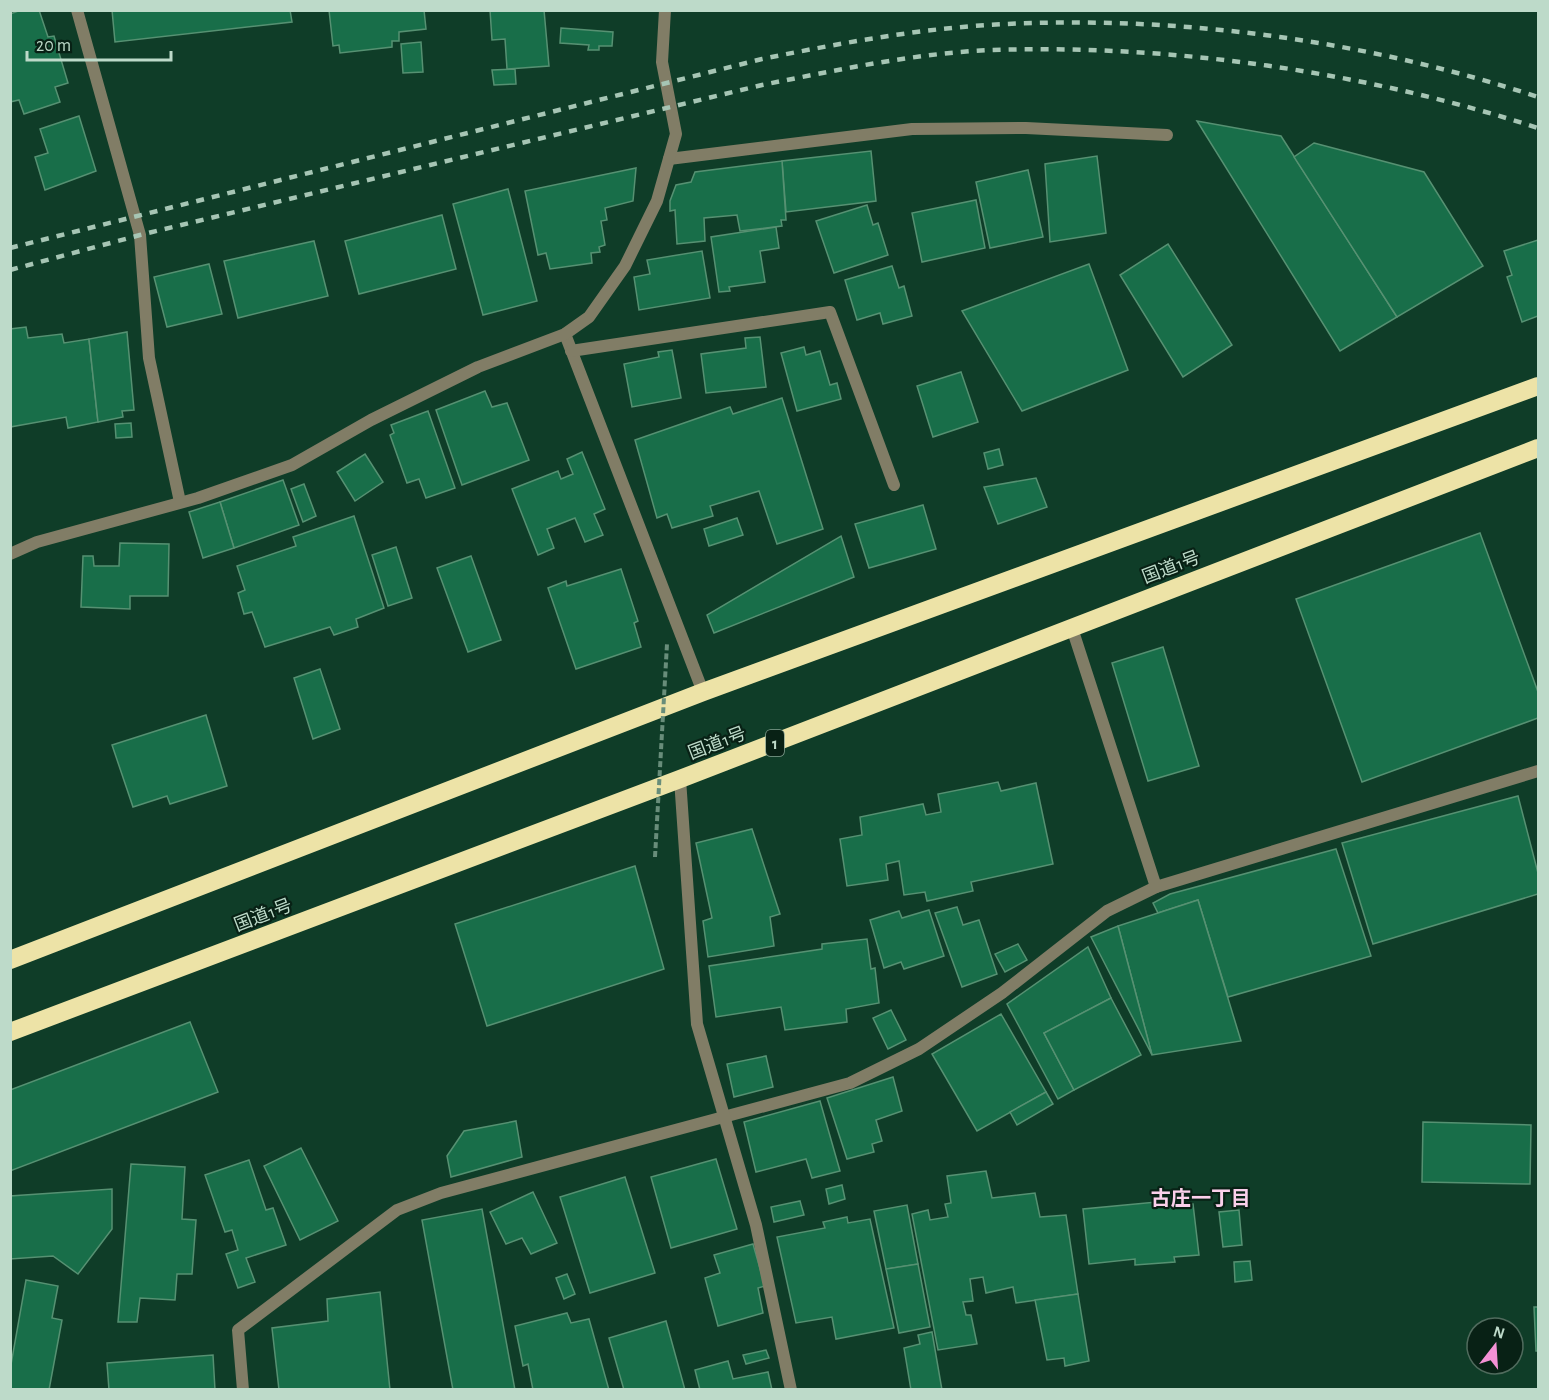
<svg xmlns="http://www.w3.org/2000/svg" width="1549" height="1400" font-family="'Alegreya Sans','Noto Sans JP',sans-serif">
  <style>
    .building { fill: #186e49; stroke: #569172; stroke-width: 1.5 }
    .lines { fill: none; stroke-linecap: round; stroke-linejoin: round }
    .lane { stroke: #817d66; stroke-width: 12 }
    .street { stroke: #817d66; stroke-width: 12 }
    .highway { stroke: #ede3a7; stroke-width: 18 }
    .rail { stroke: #a6c5b4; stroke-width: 4.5; stroke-dasharray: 8 8; stroke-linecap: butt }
    .path-bridge { stroke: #688d7a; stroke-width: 4; stroke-dasharray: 6 3; stroke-linecap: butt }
    .labels { text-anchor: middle; stroke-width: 4.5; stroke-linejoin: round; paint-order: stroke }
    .shield { fill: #082115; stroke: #87a293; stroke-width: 1.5 }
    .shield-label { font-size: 16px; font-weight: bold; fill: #bddac9 }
    .street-label { font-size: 18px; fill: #bddac9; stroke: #082115 }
    .neighbourhood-label { font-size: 20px; font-weight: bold; fill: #fbd0eb; stroke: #082115 }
  </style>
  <rect width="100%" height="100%" fill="#0f3d28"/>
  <g class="building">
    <path d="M21,10H39L48,37L54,36L68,83L55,87L60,102L24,114L19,100L10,102V14Z"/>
    <path d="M112,10H290L292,22L115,42Z"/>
    <path d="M329,10H424L426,29L399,32V41H392V47L340,53L339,45L333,46Z"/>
    <path d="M490,10H544L549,66L507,69L505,39L492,40Z"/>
    <path d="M561,28L613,32L612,46H599V50H588L589,45L560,43Z"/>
    <path d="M421,42L423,72L403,73L401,44Z"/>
    <path d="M515,69L516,84L494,85L492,70Z"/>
    <path d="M79,116L96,171L45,190L35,157L48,153L40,129Z"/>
    <path d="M1197,121L1281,136L1397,317L1340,351Z"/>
    <path d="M1314,143L1424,172L1483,266L1397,317L1294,157Z"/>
    <path d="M871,151L876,201L786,212L782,161Z"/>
    <path d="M1097,156L1106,233L1050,242L1045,164Z"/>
    <path d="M782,161L786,220H781L782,226L740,231L737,215L704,218L705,241L677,244L675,210L670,211V201L676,185L691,182L695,172Z"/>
    <path d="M636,168L633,201L605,208L607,220L601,221L605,245L599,247L600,252L591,253L592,263L550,269L546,253L538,255L525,191Z"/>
    <path d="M1028,170L1043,237L990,248L976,182Z"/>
    <path d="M508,189L537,301L483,315L453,204Z"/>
    <path d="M976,200L985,248L922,262L912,213Z"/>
    <path d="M867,205L873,225L878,223L888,255L834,273L816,221Z"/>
    <path d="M442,215L456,269L359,294L345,241Z"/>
    <path d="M776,227L779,248L760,251L765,282L729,287L730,291L719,292L711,237Z"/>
    <path d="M1538,240V316L1522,322L1507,277L1512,275L1504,251Z"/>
    <path d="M314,241L328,296L238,318L224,261Z"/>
    <path d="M1168,244L1232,345L1183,377L1120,275Z"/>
    <path d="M702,251L710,298L639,310L634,277L650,274L647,260Z"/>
    <path d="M209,264L222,314L167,327L154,277Z"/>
    <path d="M1089,264L1128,370L1022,411L962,311Z"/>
    <path d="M892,266L899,288L904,286L912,316L883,324L880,313L857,320L845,280Z"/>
    <path d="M26,327L28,338L62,334L64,343L89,339L98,422L68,428L66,417L10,427V329Z"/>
    <path d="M127,332L134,410L122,411L123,417L98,422L89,339Z"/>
    <path d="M760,337L766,387L706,393L701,354L746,348L745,338Z"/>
    <path d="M804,347L806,355L820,351L830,385L837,383L841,399L797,411L781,353Z"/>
    <path d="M672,350L681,398L632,407L624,364L659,357L658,352Z"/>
    <path d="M961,372L978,422L933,437L917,386Z"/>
    <path d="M485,391L492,407L507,403L529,460L462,485L436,410Z"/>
    <path d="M782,398L823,529L777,544L759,491L710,506L713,516L672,528L667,514L657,518L635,440L730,407L733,414Z"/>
    <path d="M428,411L455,488L426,498L419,479L407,483L390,435L394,433L391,425Z"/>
    <path d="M131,423L132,437L116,438L115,424Z"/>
    <path d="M999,449L1003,465L988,469L984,453Z"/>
    <path d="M582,452L605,509L594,514L603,535L585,542L575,518L547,529L554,548L538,555L512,489L558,471L561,479L573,474L567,459Z"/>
    <path d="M365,454L383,482L355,501L337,472Z"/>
    <path d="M1036,478L1047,507L998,524L984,487Z"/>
    <path d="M283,480L299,525L234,548L220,502Z"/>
    <path d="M304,484L316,516L303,522L291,489Z"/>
    <path d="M220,502L234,548L203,558L189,512Z"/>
    <path d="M923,505L936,549L869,568L855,524Z"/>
    <path d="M354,516L384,608L356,619L358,627L334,635L330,627L265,647L252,612L244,614L238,593L245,590L237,566L296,546L293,537Z"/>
    <path d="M737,518L743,535L709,546L704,529Z"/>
    <path d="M1480,533L1538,692V718L1362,782L1296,599Z"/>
    <path d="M841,536L854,577L714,633L707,615Z"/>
    <path d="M120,543L169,544L168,596H130V609L81,607L83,556H93L94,566H119Z"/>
    <path d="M396,547L412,598L388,606L372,555Z"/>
    <path d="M471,556L501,640L468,652L437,568Z"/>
    <path d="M621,569L638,621L634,623L641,647L576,669L548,588L566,581L567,586Z"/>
    <path d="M1163,647L1199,766L1148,781L1112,663Z"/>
    <path d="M320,669L340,729L313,739L294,678Z"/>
    <path d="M206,715L227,786L170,804L167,796L133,807L112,745Z"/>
    <path d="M998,782L1001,791L1036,783L1053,864L971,882L973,891L927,901L925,892L904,895L899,861L886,864L888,880L847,886L840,839L862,835L860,817L923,804L926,815L941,812L938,794Z"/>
    <path d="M1518,796L1538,873V894L1373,944L1342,843Z"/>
    <path d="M752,829L780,914L770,917L774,946L708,957L703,921L712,918L696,843Z"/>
    <path d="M1336,849L1371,956L1228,997L1198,900L1158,913L1153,903L1170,894Z"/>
    <path d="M635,866L664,969L487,1026L455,924Z"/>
    <path d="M1198,900L1241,1041L1152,1055L1118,926Z"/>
    <path d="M957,907L963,925L979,920L997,974L962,987L935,913Z"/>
    <path d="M929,910L944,956L904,969L901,962L884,968L870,920L899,911L902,918Z"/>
    <path d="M1118,926L1152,1055L1091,937Z"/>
    <path d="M867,939L871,969L875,968L879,1003L846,1009L847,1022L785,1030L781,1007L716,1017L709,966L822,949V944Z"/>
    <path d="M1018,944L1027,960L1005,972L995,954Z"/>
    <path d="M1088,947L1111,998L1044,1033L1074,1090L1058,1099L1007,1004Z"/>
    <path d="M1111,998L1141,1055L1074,1090L1044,1033Z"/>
    <path d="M891,1010L906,1040L888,1049L873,1018Z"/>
    <path d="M1001,1014L1046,1092L977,1131L932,1054Z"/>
    <path d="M190,1022L218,1092L10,1171V1090Z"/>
    <path d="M766,1056L773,1087L734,1097L727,1064Z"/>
    <path d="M893,1077L902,1111L876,1120L882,1141L872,1144L874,1152L847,1159L827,1098Z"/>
    <path d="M1046,1092L1053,1104L1017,1125L1010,1112Z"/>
    <path d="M820,1101L840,1171L812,1178L806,1159L756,1172L744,1122Z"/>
    <path d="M516,1121L522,1157L451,1177L447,1156L464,1131Z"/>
    <path d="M1423,1122L1531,1125L1530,1184L1422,1182Z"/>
    <path d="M301,1148L338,1221L300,1240L264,1166Z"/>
    <path d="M716,1159L737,1229L671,1248L651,1177Z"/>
    <path d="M249,1160L266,1210L273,1208L286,1245L246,1258L255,1282L238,1288L226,1254L238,1250L232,1230L225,1232L205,1175Z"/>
    <path d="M131,1164L185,1167L182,1219L196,1220L192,1274H177L175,1300L140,1298L137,1322H118Z"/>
    <path d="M986,1171L992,1198L1035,1193L1040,1217L1066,1215L1078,1294L1016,1303L1013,1287L986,1293L983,1277L970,1279L973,1301L963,1302L966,1315H971L977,1344L938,1350L912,1214L928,1210L930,1220L948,1217L945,1204L951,1203L947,1176Z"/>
    <path d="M625,1177L655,1273L590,1293L560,1197Z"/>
    <path d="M842,1185L845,1199L829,1204L826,1189Z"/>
    <path d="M112,1189V1229L78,1274L53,1256L10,1259V1196Z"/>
    <path d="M533,1192L557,1243L531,1254L522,1238L506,1244L490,1212Z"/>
    <path d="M800,1201L804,1215L774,1222L771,1207Z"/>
    <path d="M1167,1201V1207L1193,1204L1199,1255L1174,1257L1175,1262L1135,1265V1259L1089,1264L1083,1209Z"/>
    <path d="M907,1205L918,1264L886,1269L874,1211Z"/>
    <path d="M482,1209L515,1390H453L422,1220Z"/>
    <path d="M1239,1210L1242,1245L1223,1247L1219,1212Z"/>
    <path d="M847,1217L848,1223L870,1219L894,1328L836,1339L832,1317L796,1323L777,1237L825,1228L823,1222Z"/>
    <path d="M753,1244L765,1286L758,1288L763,1313L718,1326L705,1278L720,1273L714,1255Z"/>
    <path d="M1250,1261L1252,1280L1235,1282L1234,1262Z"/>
    <path d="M918,1264L930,1327L899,1333L886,1269Z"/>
    <path d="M567,1274L575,1294L564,1299L556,1278Z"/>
    <path d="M26,1280L58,1286L52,1318L62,1320L49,1390H10V1370Z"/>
    <path d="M380,1292L390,1390H279L272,1328L328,1321L327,1299Z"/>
    <path d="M1078,1294L1089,1361L1065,1366L1064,1358L1047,1360L1035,1300Z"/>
    <path d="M1534,1307H1538V1351H1536Z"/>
    <path d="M567,1313L571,1323L589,1319L609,1390H533L528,1364L523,1366L515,1326Z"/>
    <path d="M666,1321L685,1390H624L609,1338Z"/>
    <path d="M932,1332L942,1390H911L904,1348L920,1344L918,1335Z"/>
    <path d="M766,1350L769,1358L746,1364L743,1355Z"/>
    <path d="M213,1355L215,1390H109L107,1363Z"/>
    <path d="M728,1361L733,1379L768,1372L772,1390H700L695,1370Z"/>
  </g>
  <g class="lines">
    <path class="lane" d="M243,1390L238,1330L397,1210L441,1193L850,1083L919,1049L1002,993L1107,911L1156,887"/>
    <g class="street">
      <path d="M77,10L140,235L149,358L180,502"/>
      <path d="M669,159L912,129L1026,128L1167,135"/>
      <path d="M565,334L703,692"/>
      <path d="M571,351L830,312L894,485"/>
      <path d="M10,554L37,542L198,498L292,465L371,420L478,367L565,334L589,317L625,266L657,201L676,134L662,62L665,10"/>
      <path d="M1072,628L1156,887L1538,771"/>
      <path d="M680,779L697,1024L756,1225L791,1390"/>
    </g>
    <g class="highway">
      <path d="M10,960L703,692L1538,386"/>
      <path d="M10,1032L680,779L1538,448"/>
    </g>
    <g class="rail">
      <path d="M10,248L762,59C836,44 911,30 987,25C1172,14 1362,39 1538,97"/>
      <path d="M10,270L140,235L762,85C837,70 916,53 992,50C1173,44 1366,72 1538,128"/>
    </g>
    <path class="path-bridge" d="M655,857L667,644"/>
  </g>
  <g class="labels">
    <rect class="shield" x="766" y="730" width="18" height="26" rx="4.5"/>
    <g class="shield-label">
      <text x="775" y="749">1</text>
    </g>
    <g class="street-label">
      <text transform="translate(1171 567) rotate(-21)" y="6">国道1号</text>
      <text transform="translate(717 743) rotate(-21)" y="6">国道1号</text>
      <text transform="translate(263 915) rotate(-21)" y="6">国道1号</text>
    </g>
    <g class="neighbourhood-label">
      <text x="1201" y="1205">古庄一丁目</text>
    </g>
  </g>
  <rect width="1549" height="1400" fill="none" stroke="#bddac9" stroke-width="24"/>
  <g transform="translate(1495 1346) rotate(17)"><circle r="28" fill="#082115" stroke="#506b5d" stroke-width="1.5"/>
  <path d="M0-4.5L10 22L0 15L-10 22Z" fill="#f391d5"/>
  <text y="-9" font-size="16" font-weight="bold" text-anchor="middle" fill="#bddac9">N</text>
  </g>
  <path d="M27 51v9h144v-9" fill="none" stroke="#bddac9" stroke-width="3"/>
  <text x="36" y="51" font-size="18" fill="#bddac9" stroke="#082115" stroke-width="4.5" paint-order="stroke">20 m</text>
</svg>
